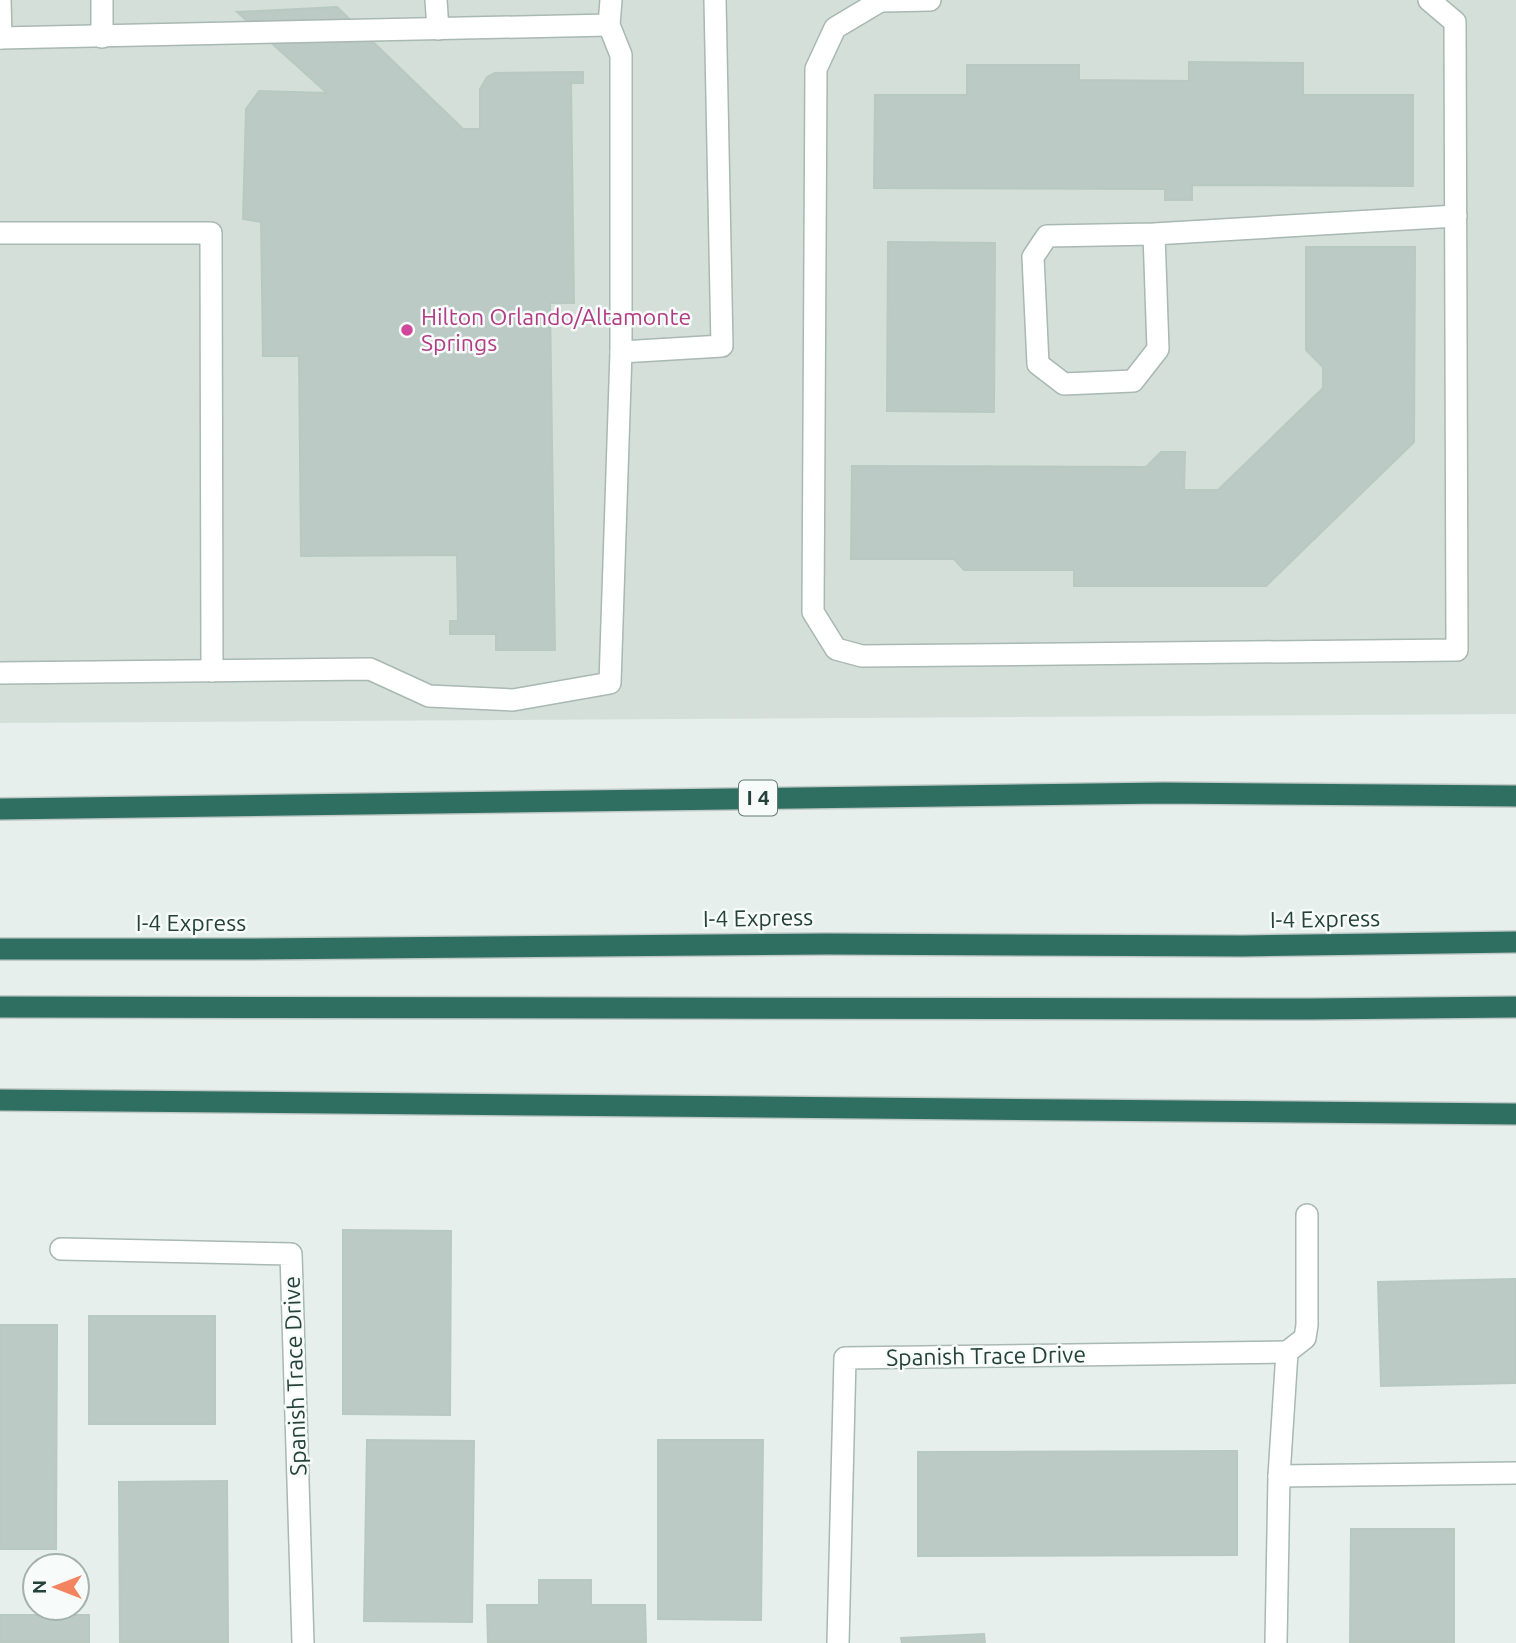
<svg xmlns="http://www.w3.org/2000/svg" width="1516" height="1643" font-family="Ubuntu,sans-serif">
  <style>
    .built { fill: #d4dfda }
    .building { fill: #bbcac4; stroke: #b8c9c2; stroke-width: 2 }
    .lines { fill: none; stroke-linecap: round; stroke-linejoin: round }
    .minor-casing { stroke: #a8b8b2; stroke-width: 24 }
    .highway-casing { stroke: #c2cac8; stroke-width: 24 }
    .minor { stroke: #fff; stroke-width: 21 }
    .highway { stroke: #2f6f62; stroke-width: 21 }
    .hotel-dot { fill: #d1479c; stroke: #f7fbf9; stroke-width: 2.5 }
    .labels { text-anchor: middle; stroke-width: 5; stroke-linejoin: round; paint-order: stroke }
    .shield { fill: #f7fbf9; stroke: #637a73; stroke-width: 2 }
    .shield-label { font-size: 21px; font-weight: bold; fill: #24423a }
    .hotel-label { font-size: 23px; fill: #b23c85; stroke: #f7fbf9; text-anchor: start }
    .street-label { font-size: 23px; fill: #24423a; stroke: #f7fbf9 }
  </style>
  <rect width="100%" height="100%" fill="#e6efeb"/>
  <path class="built" d="M0,0H1516V714L0,723Z"/>
  <g class="building">
    <path d="M337,7L463,129H480V89L487,77L495,73L583,72V83H571L574,303H550L555,650H496V634H450V621H458L457,555L301,556L299,356H263L261,222L243,219L246,109L259,91L327,93L237,12Z"/>
    <path d="M1189,62L1303,63V95H1413V186L1192,185V200H1165V189L874,188L875,95H967V65H1079V80L1189,81Z"/>
    <path d="M888,242L995,243L994,412L887,411Z"/>
    <path d="M1306,247H1415L1414,442L1266,586H1074V570H964L954,559H851L852,466L1146,467L1161,452H1185L1184,490H1218L1323,388V367L1306,350Z"/>
    <path d="M343,1230L451,1231L450,1415L343,1414Z"/>
    <path d="M1516,1279V1383L1381,1386L1378,1282Z"/>
    <rect x="89" y="1316" width="126" height="108"/>
    <path d="M0,1325H57L56,1549H0Z"/>
    <path d="M367,1440L474,1441L472,1622L364,1621Z"/>
    <path d="M658,1440H763L761,1620L658,1619Z"/>
    <path d="M1237,1451V1555L918,1556V1452Z"/>
    <path d="M227,1481L228,1643H120L119,1482Z"/>
    <path d="M1351,1529H1454V1643H1350Z"/>
    <path d="M539,1580H591V1605H645L646,1643H488L487,1605H539Z"/>
    <rect x="0" y="1615" width="89" height="28"/>
    <path d="M984,1634L985,1643H902L901,1638Z"/>
  </g>
  <g class="lines">
    <g class="minor-casing">
      <g id="minor">
        <path d="M0,0L1,38"/>
        <path d="M102,0V37"/>
        <path d="M436,0L438,29"/>
        <path d="M882,0L835,28L816,69L813,612L836,649L862,656L1457,650L1455,22L1429,0"/>
        <path d="M882,1L930,0"/>
        <path d="M609,25L621,55V352"/>
        <path d="M0,38L609,25L611,0"/>
        <path d="M0,233H211L212,671"/>
        <path d="M1154,234L1047,236L1033,257L1038,364L1064,384L1133,381L1158,349L1154,234L1456,216"/>
        <path d="M0,673L370,669L429,696L513,700L610,683L621,352L722,346L715,0"/>
        <path d="M61,1249L291,1254L303,1643"/>
        <path d="M1287,1352L1305,1338L1307,1325V1215"/>
        <path d="M1279,1476L1516,1473"/>
        <path d="M838,1643L845,1358L1287,1352"/>
        <path d="M1276,1643L1279,1476L1287,1352"/>
      </g>
    </g>
    <g class="highway-casing">
      <g id="highway">
        <path d="M0,809L1164,793L1516,796"/>
        <path d="M0,949H245L826,944L1243,946L1516,942"/>
        <path d="M0,1007L1310,1009L1516,1007"/>
        <path d="M0,1100L1516,1114"/>
      </g>
    </g>
    <use href="#minor" class="minor"/>
    <use href="#highway" class="highway"/>
  </g>
  <circle class="hotel-dot" cx="407" cy="330" r="7"/>
  <g class="labels">
    <rect class="shield" x="739" y="780.5" width="38" height="35" rx="5"/>
    <g class="shield-label">
      <text x="758" y="805">I 4</text>
    </g>
    <g class="hotel-label">
      <text x="421" y="325">Hilton Orlando/Altamonte<tspan x="421" dy="26">Springs</tspan></text>
    </g>
    <g class="street-label">
      <text transform="translate(758 918) rotate(-1)" y="8">I-4 Express</text>
      <text transform="translate(1325 919) rotate(-1)" y="8">I-4 Express</text>
      <text x="191" y="931">I-4 Express</text>
      <text transform="translate(986 1356) rotate(-1)" y="8">Spanish Trace Drive</text>
      <text transform="translate(295 1376) rotate(-92)" y="8">Spanish Trace Drive</text>
    </g>
  </g>
  <g transform="translate(56 1587) rotate(270)"><circle r="33" fill="#f7fbf9" stroke="#a3b1ad" stroke-width="2"/>
  <path d="M0-5L12 26L0 18L-12 26Z" fill="#f4845f"/>
  <text y="-10" font-size="19" font-weight="bold" text-anchor="middle" fill="#24423a">N</text>
  </g>
</svg>
